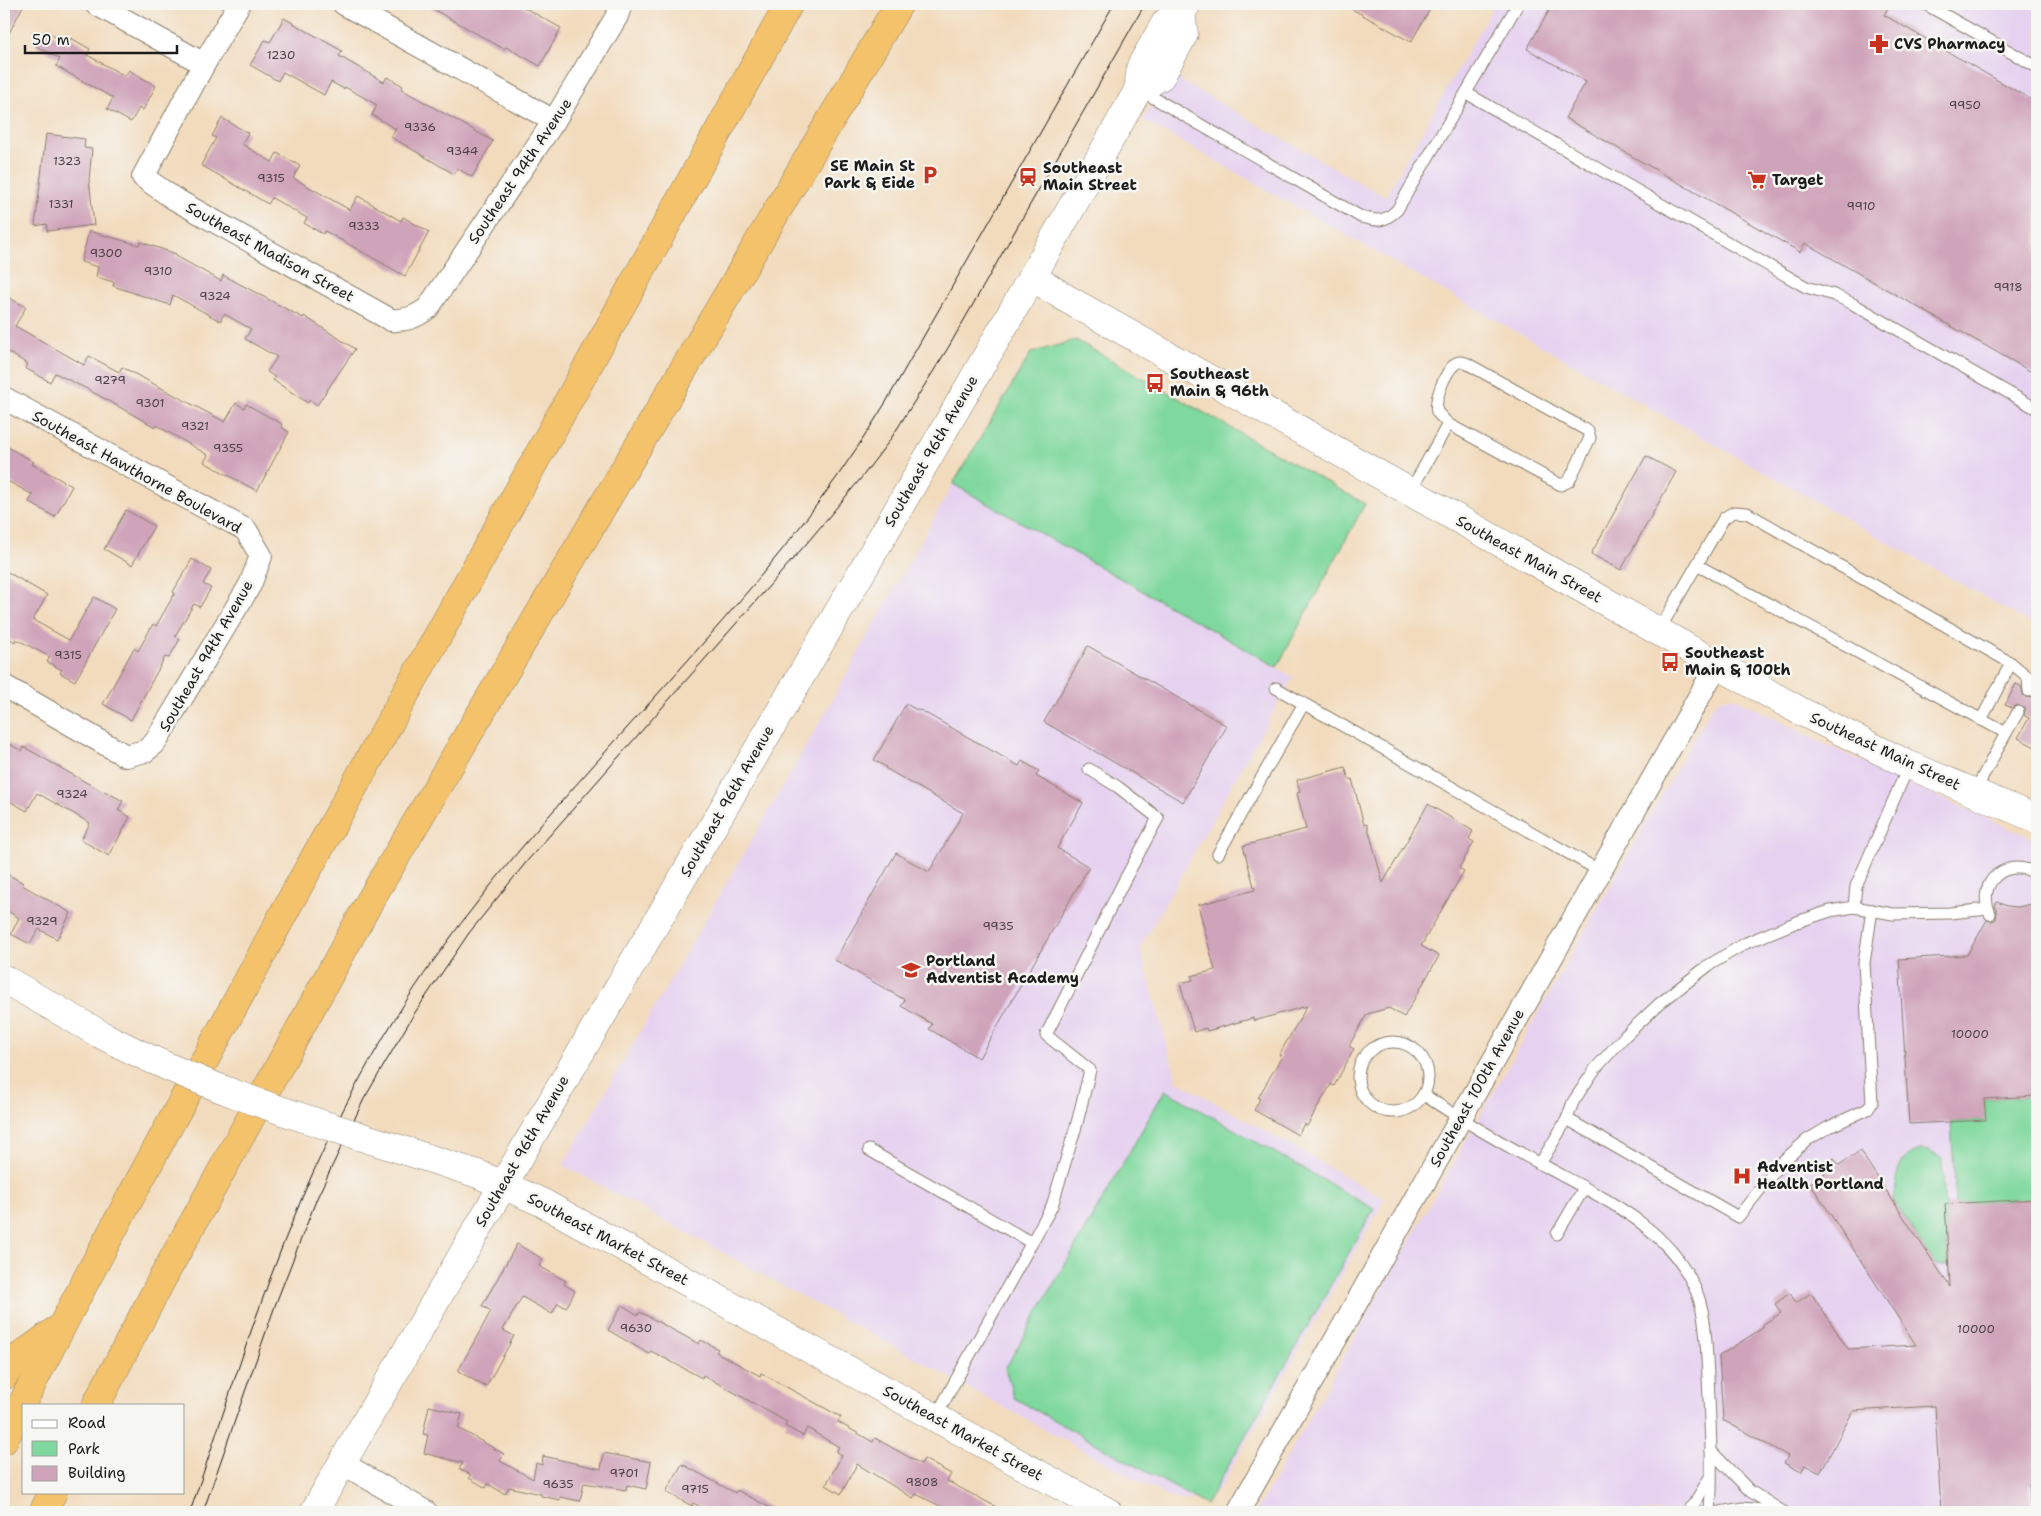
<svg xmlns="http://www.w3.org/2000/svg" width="2041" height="1516" font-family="'Shantell Sans',sans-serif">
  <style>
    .built { fill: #e6d2f0 }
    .green { fill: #7fd89d; stroke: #4e7a5c }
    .building { fill: #cfa3b9 }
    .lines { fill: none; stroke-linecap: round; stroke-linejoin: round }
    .service-casing { stroke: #877c6c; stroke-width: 13 }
    .minor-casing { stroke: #877c6c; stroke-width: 24 }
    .tertiary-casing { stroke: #877c6c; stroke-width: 29 }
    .motorway-casing { stroke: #877c6c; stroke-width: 29 }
    .service { stroke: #fff; stroke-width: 11 }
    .minor { stroke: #fff; stroke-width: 22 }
    .tertiary { stroke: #fff; stroke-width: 28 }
    .motorway { stroke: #f3c26a; stroke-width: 28 }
    .tram { stroke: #1c1c1c; stroke-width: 1 }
    .tertiary-bridge-casing { stroke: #877c6c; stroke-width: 29; stroke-linecap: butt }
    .tertiary-bridge { stroke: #fff; stroke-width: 28 }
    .labels { text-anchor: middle; stroke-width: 5; stroke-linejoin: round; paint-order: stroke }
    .number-label { font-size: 12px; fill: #493e43 }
    .poi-label { font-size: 15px; font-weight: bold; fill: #1c1c1c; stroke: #f6f6f2; text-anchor: start }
    .street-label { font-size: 15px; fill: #1c1c1c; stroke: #f6f6f2 }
  </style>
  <rect width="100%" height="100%" fill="#f6f6f2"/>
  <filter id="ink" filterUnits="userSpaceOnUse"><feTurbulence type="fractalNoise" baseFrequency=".02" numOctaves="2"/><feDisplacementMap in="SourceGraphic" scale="10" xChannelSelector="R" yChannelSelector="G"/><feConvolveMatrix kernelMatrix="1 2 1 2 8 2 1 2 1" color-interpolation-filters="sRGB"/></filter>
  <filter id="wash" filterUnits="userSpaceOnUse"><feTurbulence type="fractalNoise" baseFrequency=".0096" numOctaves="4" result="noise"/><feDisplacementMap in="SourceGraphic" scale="20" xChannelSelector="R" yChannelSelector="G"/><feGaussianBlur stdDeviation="1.12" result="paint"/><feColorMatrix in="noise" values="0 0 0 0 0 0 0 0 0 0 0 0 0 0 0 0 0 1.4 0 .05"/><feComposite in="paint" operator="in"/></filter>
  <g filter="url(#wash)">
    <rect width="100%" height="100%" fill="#f2dbbd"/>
    <g class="built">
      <path d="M1495,4H2037V627L1143,120L1169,74L1385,197Z"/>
      <path d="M953,484L1293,677L1140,948L1177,1081L1385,1199L1221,1487L1214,1493L1197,1499L1183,1500L1166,1496L563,1165L809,741Z"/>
      <path d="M1729,697L1741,701L1822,743L1941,798L2037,840V1512H1256L1711,708L1720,699Z"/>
    </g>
    <g class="green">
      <path d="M1076,340L1365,504L1277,667L953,484L1031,353Z"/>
      <path d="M1165,1090L1374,1209L1206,1505L1014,1398L1005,1369Z"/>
      <path d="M2032,1096L2037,1199L1956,1204L1951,1122L1985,1120L1984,1099Z"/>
      <path d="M1920,1150L1929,1151L1942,1159L1948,1265H1936L1893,1200C1897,1178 1895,1158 1920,1150Z"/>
    </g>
    <g id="blocks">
      <g class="building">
        <path d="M4,4H24L4,43Z"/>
        <path d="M424,4H518L561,28L540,66L506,47L504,49Z"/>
        <path d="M1343,4H1433L1411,42Z"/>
        <path d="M1553,4H1890L1884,15L2037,103V375L1805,243L1800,252L1565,118L1586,82L1527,49Z"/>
        <path d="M284,18L342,51L339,56L384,82L387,77L403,86L401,89L493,141L472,177L457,168L454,174L391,137L396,129L372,115L377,105L345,87L344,89L331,82L324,95L283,72L278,81L250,65L265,40L270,42Z"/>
        <path d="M45,31L68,44L71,38L90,49L87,55L125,76L129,70L156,86L143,110L139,108L131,122L107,109L113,98L56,66L60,59L36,46Z"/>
        <path d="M222,118L248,133L242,144L272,162L277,153L300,166L293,178L350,210L358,196L401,221L403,217L429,232L405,276L325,231L323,234L304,223L307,218L272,198L268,204L201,165L216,138L212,136Z"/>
        <path d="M46,134L85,139L84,148L92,149L89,179L94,225L47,231V224L35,226Z"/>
        <path d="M89,231L139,245L141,242L176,254V256L221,281L223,275L303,318L304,316L355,349L317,405L310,400L308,403L273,380L275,377L267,372L277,357L245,339L251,329L224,314L220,321L173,295L170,305L113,286L114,282L96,277L98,267L81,262Z"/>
        <path d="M4,295L26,307L15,326L84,365L89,356L119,372L122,367L225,422L236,403L244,408L246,404L282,424L281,427L289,432L257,491L204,462L208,455L156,425L155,427L87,389L55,373L50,382L25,368L28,364L4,350Z"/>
        <path d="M4,445L34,462L32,464L72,486L55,517L29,502L33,495L4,479Z"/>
        <path d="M1646,456L1676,472L1621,570L1591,554Z"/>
        <path d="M126,510L154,526L132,565L104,549Z"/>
        <path d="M192,559L211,570L203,584L211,588L200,607L194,604L175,636L180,639L169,658L165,657L131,720L103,704L134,648L138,651L153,624L156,626L175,593L173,592Z"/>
        <path d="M4,570L47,595L33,620L69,640L94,597L115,609L75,681L60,673L62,670L47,662L50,657L16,639L15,642L4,635Z"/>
        <path d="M1088,646L1227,726L1183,802L1044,722Z"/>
        <path d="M2016,684L2021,686L2023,695L2025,697L2030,698L2036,694L2037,695V748L2018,738L2029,718L2025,716L2024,708L2017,705L2012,708L2005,705Z"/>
        <path d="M906,704L919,711L920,710L1019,766L1022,761L1039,771L1036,776L1083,803L1057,848L1089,867L979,1058L929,1029L932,1024L901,1006L905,1000L835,960L896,853L929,872L963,813L885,768L886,767L874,760Z"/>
        <path d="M4,741L22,751L24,747L103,792L104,791L123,801L118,810L130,817L109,856L81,840L90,823L37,793L27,811L4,798Z"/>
        <path d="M1345,767L1349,779H1352L1364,825L1367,824L1383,883L1428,804L1473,831L1469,839L1474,842L1459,868L1464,871L1421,946L1439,956L1404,1017L1389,1008L1367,1014L1349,1046L1354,1049L1334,1086L1331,1084L1307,1126L1304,1124L1298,1135L1254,1110L1260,1099L1258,1098L1282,1056L1279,1055L1307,1006L1254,1021L1253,1018L1207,1031L1206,1028L1194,1032L1180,983L1193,980L1191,976L1215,970L1198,905L1255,890L1243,846L1306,829L1297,793L1300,792L1297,780Z"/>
        <path d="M4,872L23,883L22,885L71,913L57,939L39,929L30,944L11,934L19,918L4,909Z"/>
        <path d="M1997,902L2007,906L2018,907L2037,903V1096L1984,1099L1986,1120L1909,1124L1899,959L1967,955L1987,920L1992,921L1996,919L1997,912L1995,905Z"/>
        <path d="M1860,1151L1950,1287L1945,1204L2037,1199V1483L2029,1484L2031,1512H1941L1935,1406L1853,1411L1820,1473L1805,1465L1801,1472L1784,1463L1788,1456L1723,1420L1719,1356L1764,1327L1762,1325L1781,1313L1775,1304L1790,1293L1796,1303L1811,1293L1848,1349L1916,1345L1810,1183L1825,1174L1820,1167L1834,1158L1839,1165Z"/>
        <path d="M517,1244L543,1259L539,1266L566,1281L564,1284L575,1291L566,1308L558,1303L552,1314L522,1297L503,1330L514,1336L486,1387L458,1371L491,1311L482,1306Z"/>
        <path d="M622,1305L638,1315L640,1312L699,1344L701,1340L718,1349L716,1352L760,1376L761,1373L841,1417L838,1422L873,1442L875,1438L921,1464L924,1459L951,1474L947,1481L1006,1512H952L916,1494L913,1498L857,1464L841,1494L826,1485L842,1455L836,1452L839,1447L807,1428L803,1436L785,1426L787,1422L703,1375L702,1378L651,1351L649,1354L608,1330Z"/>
        <path d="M429,1406L462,1414L458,1428L504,1454L500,1461L533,1479L536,1463L542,1465L543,1456L601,1469L604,1453L651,1462L646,1489L627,1485L626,1490L584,1483L580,1501L560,1497V1500L541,1496V1494L509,1487L505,1494L488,1484L486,1488L469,1478L471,1475L459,1469L463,1463L424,1453L428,1435L423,1434Z"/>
        <path d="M682,1464L735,1493L737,1490L778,1512H711L693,1503L692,1506L666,1492Z"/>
      </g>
    </g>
  </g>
  <g filter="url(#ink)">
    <use href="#blocks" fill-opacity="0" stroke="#877c6c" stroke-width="1"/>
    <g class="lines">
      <g class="service-casing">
        <g id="service">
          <path d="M1925,4L2037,67"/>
          <path d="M1140,90L1361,217C1378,221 1383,223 1397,210L1518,4"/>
          <path d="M1466,93L1806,287L1834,295L1853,304L2037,409"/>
          <path d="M1410,492L1448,424L1437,412C1434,400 1445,372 1455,364C1458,361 1462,362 1466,363L1588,431L1590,438L1569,481L1561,485L1448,424"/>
          <path d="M1697,565L2006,733L1974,793"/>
          <path d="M1658,632L1724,518L1734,512L1747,513L2011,663L1981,720"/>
          <path d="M2011,663L2028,677L2029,691"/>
          <path d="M1276,688L1600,871"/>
          <path d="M2006,733L2018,712"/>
          <path d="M1218,854L1303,705"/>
          <path d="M1854,907L1856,886L1909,765"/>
          <path d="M1990,914C1975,881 2008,856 2037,874"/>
          <circle cx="1393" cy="1077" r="35"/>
          <path d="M1424,1095C1462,1120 1501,1143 1541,1164C1596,1195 1664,1223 1693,1284C1707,1311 1706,1347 1708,1376C1710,1422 1713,1467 1710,1512"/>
          <path d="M1567,1119L1738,1217L1782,1162L1807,1140L1829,1127L1868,1109L1872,1103L1864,963L1872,910"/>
          <path d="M869,1150L1032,1243"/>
          <path d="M1540,1164L1567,1119L1573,1102L1595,1069L1625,1036L1659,1004L1709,965L1746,943L1797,922L1830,911L1854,907L1893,914L1950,913L1988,909"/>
          <path d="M1557,1234L1584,1188"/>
          <path d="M935,1418L1052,1206L1077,1123L1090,1070L1046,1035L1124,881L1158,818L1118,787L1089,769"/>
          <path d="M1711,1451L1750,1491L1783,1512"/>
          <path d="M1686,1512L1694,1504L1710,1477"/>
          <path d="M1720,1512L1743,1508L1780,1512"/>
        </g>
      </g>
      <g class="minor-casing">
        <g id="minor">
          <path d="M96,4L204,64"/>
          <path d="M239,4L204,64L143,177L173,198L391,320C406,321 416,317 428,308L554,121L617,16L621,4"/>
          <path d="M344,4L554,121"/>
          <path d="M4,398L246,530L261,556L250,585L154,744L145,751L126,756L4,686"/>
          <path d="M342,1463L426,1512"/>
          <path d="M1238,1512L1717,665"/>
        </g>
      </g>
      <g class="tertiary-casing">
        <g id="tertiary">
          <path d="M1138,90L1161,76L1184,34L1181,13"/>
          <path d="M1033,277L1067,299L1800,711L1909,765L2037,819"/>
          <path d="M4,979L100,1034"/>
          <path d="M406,1151L478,1174L541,1202L1108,1512"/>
          <path d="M314,1512C586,1036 870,567 1138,90L1141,66L1166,22L1181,13L1187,4"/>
        </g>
      </g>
      <g class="motorway-casing">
        <g id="motorway">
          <path d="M4,1376L13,1362L55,1331"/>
          <path d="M96,1405L161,1281L371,899L899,4"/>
          <path d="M4,1440C93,1260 193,1085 287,907L789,4"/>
          <path d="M43,1512L53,1492"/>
        </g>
      </g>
      <use href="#service" class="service"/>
      <use href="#minor" class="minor"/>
      <use href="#tertiary" class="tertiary"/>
      <use href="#motorway" class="motorway"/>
      <g class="tram">
        <path d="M190,1512C225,1410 257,1305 299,1205C335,1119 380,1036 434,960C573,764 763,608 886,402L1114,4"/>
        <path d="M203,1512L276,1303L317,1198L364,1099L414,1014L469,933L528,860L807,543L862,477L890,440L948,348L1145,4"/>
      </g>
      <g class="tertiary-bridge-casing">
        <path id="tertiary-bridge" d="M100,1034C200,1087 299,1117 406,1151"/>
      </g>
      <use href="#tertiary-bridge" class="tertiary-bridge"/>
    </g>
  </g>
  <defs>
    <g id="pharmacy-bare" transform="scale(1.5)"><path d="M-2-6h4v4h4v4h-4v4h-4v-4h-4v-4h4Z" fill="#c8321e" stroke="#f6f6f2" stroke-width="2.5" paint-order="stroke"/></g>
    <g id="parking-bare" transform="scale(1.5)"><path d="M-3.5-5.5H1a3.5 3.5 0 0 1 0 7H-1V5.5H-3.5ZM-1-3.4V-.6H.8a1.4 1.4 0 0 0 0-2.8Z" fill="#c8321e" stroke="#f6f6f2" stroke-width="2.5" paint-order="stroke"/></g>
    <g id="station-bare" transform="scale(1.5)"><path d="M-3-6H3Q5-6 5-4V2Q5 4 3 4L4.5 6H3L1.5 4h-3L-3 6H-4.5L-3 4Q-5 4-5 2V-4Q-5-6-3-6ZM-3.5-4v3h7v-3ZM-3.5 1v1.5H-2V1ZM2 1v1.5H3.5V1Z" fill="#c8321e" stroke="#f6f6f2" stroke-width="2.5" paint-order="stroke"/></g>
    <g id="supermarket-bare" transform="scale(1.5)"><path d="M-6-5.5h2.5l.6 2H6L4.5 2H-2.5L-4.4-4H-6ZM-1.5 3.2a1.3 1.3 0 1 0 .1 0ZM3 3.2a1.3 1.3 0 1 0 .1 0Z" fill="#c8321e" stroke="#f6f6f2" stroke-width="2.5" paint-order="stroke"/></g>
    <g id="bus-bare" transform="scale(1.5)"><path d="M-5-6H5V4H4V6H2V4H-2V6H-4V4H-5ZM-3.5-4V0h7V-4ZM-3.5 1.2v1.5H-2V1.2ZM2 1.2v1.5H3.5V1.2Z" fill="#c8321e" stroke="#f6f6f2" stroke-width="2.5" paint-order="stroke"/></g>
    <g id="school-bare" transform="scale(1.5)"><path d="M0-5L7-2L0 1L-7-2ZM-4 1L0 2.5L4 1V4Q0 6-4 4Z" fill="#c8321e" stroke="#f6f6f2" stroke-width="2.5" paint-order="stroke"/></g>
    <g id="hospital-bare" transform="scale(1.5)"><path d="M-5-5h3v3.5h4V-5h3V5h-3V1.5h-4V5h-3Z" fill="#c8321e" stroke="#f6f6f2" stroke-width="2.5" paint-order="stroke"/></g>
  </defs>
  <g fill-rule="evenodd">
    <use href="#pharmacy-bare" x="1879" y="44"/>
    <use href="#parking-bare" x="930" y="175"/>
    <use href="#station-bare" x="1028" y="177"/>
    <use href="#supermarket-bare" x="1757" y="180"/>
    <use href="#bus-bare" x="1155" y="383"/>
    <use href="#bus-bare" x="1670" y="662"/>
    <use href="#school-bare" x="911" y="970"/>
    <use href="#hospital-bare" x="1742" y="1176"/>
  </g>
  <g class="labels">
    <g class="number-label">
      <text x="281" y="59">1230</text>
      <text x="1965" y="109">9950</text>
      <text x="420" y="131">9336</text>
      <text x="462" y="155">9344</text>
      <text x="67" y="165">1323</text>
      <text x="271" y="182">9315</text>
      <text x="61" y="208">1331</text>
      <text x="1861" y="210">9910</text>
      <text x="364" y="230">9333</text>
      <text x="106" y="257">9300</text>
      <text x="158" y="275">9310</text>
      <text x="2008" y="291">9918</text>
      <text x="215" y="300">9324</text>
      <text x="110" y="384">9279</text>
      <text x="150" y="407">9301</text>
      <text x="195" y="430">9321</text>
      <text x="228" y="452">9355</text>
      <text x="68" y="659">9315</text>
      <text x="72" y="798">9324</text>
      <text x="42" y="925">9329</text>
      <text x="998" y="930">9935</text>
      <text x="1970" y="1038">10000</text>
      <text x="636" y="1332">9630</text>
      <text x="1976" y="1333">10000</text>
      <text x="624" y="1477">9701</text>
      <text x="922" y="1486">9808</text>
      <text x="558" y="1488">9635</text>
      <text x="695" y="1493">9715</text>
    </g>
    <g class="poi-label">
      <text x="1894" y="49">CVS Pharmacy</text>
      <text x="915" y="171" text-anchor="end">SE Main St<tspan x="915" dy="17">Park &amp; Eide</tspan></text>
      <text x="1043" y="173">Southeast<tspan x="1043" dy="17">Main Street</tspan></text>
      <text x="1772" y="185">Target</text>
      <text x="1170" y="379">Southeast<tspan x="1170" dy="17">Main &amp; 96th</tspan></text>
      <text x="1685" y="658">Southeast<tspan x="1685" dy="17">Main &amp; 100th</tspan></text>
      <text x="926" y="966">Portland<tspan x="926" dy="17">Adventist Academy</tspan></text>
      <text x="1757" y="1172">Adventist<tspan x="1757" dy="17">Health Portland</tspan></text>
    </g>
    <g class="street-label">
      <text transform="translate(520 171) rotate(-56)" y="5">Southeast 94th Avenue</text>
      <text transform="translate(270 252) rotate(29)" y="5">Southeast Madison Street</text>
      <text transform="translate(931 451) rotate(-60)" y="5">Southeast 96th Avenue</text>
      <text transform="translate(137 472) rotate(29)" y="5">Southeast Hawthorne Boulevard</text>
      <text transform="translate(1529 559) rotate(29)" y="5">Southeast Main Street</text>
      <text transform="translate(206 656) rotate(-60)" y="5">Southeast 94th Avenue</text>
      <text transform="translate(1885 751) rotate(25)" y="5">Southeast Main Street</text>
      <text transform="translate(727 801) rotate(-60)" y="5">Southeast 96th Avenue</text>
      <text transform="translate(1477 1088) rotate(-61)" y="5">Southeast 100th Avenue</text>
      <text transform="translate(522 1151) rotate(-60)" y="5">Southeast 96th Avenue</text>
      <text transform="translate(608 1239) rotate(28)" y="5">Southeast Market Street</text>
      <text transform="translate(963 1433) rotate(29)" y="5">Southeast Market Street</text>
    </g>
  </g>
  <rect width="2041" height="1516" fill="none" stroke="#f6f6f2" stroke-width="20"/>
  <rect x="22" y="1404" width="162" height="90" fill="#f6f6f2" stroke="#9f9f9c"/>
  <rect x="32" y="1420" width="25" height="8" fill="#ffffff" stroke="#9f9f9c"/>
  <text x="68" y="1428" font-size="15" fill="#1c1c1c">Road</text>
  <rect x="32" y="1441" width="25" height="15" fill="#7fd89d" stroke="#9f9f9c"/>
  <text x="68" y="1454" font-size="15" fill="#1c1c1c">Park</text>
  <rect x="32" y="1466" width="25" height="15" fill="#cfa3b9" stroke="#9f9f9c"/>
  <text x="68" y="1478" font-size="15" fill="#1c1c1c">Building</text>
  <path d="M25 45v8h152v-8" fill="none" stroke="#1c1c1c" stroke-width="2.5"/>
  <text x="32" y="45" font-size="15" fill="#1c1c1c" stroke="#f6f6f2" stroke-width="4" paint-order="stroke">50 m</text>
</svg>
